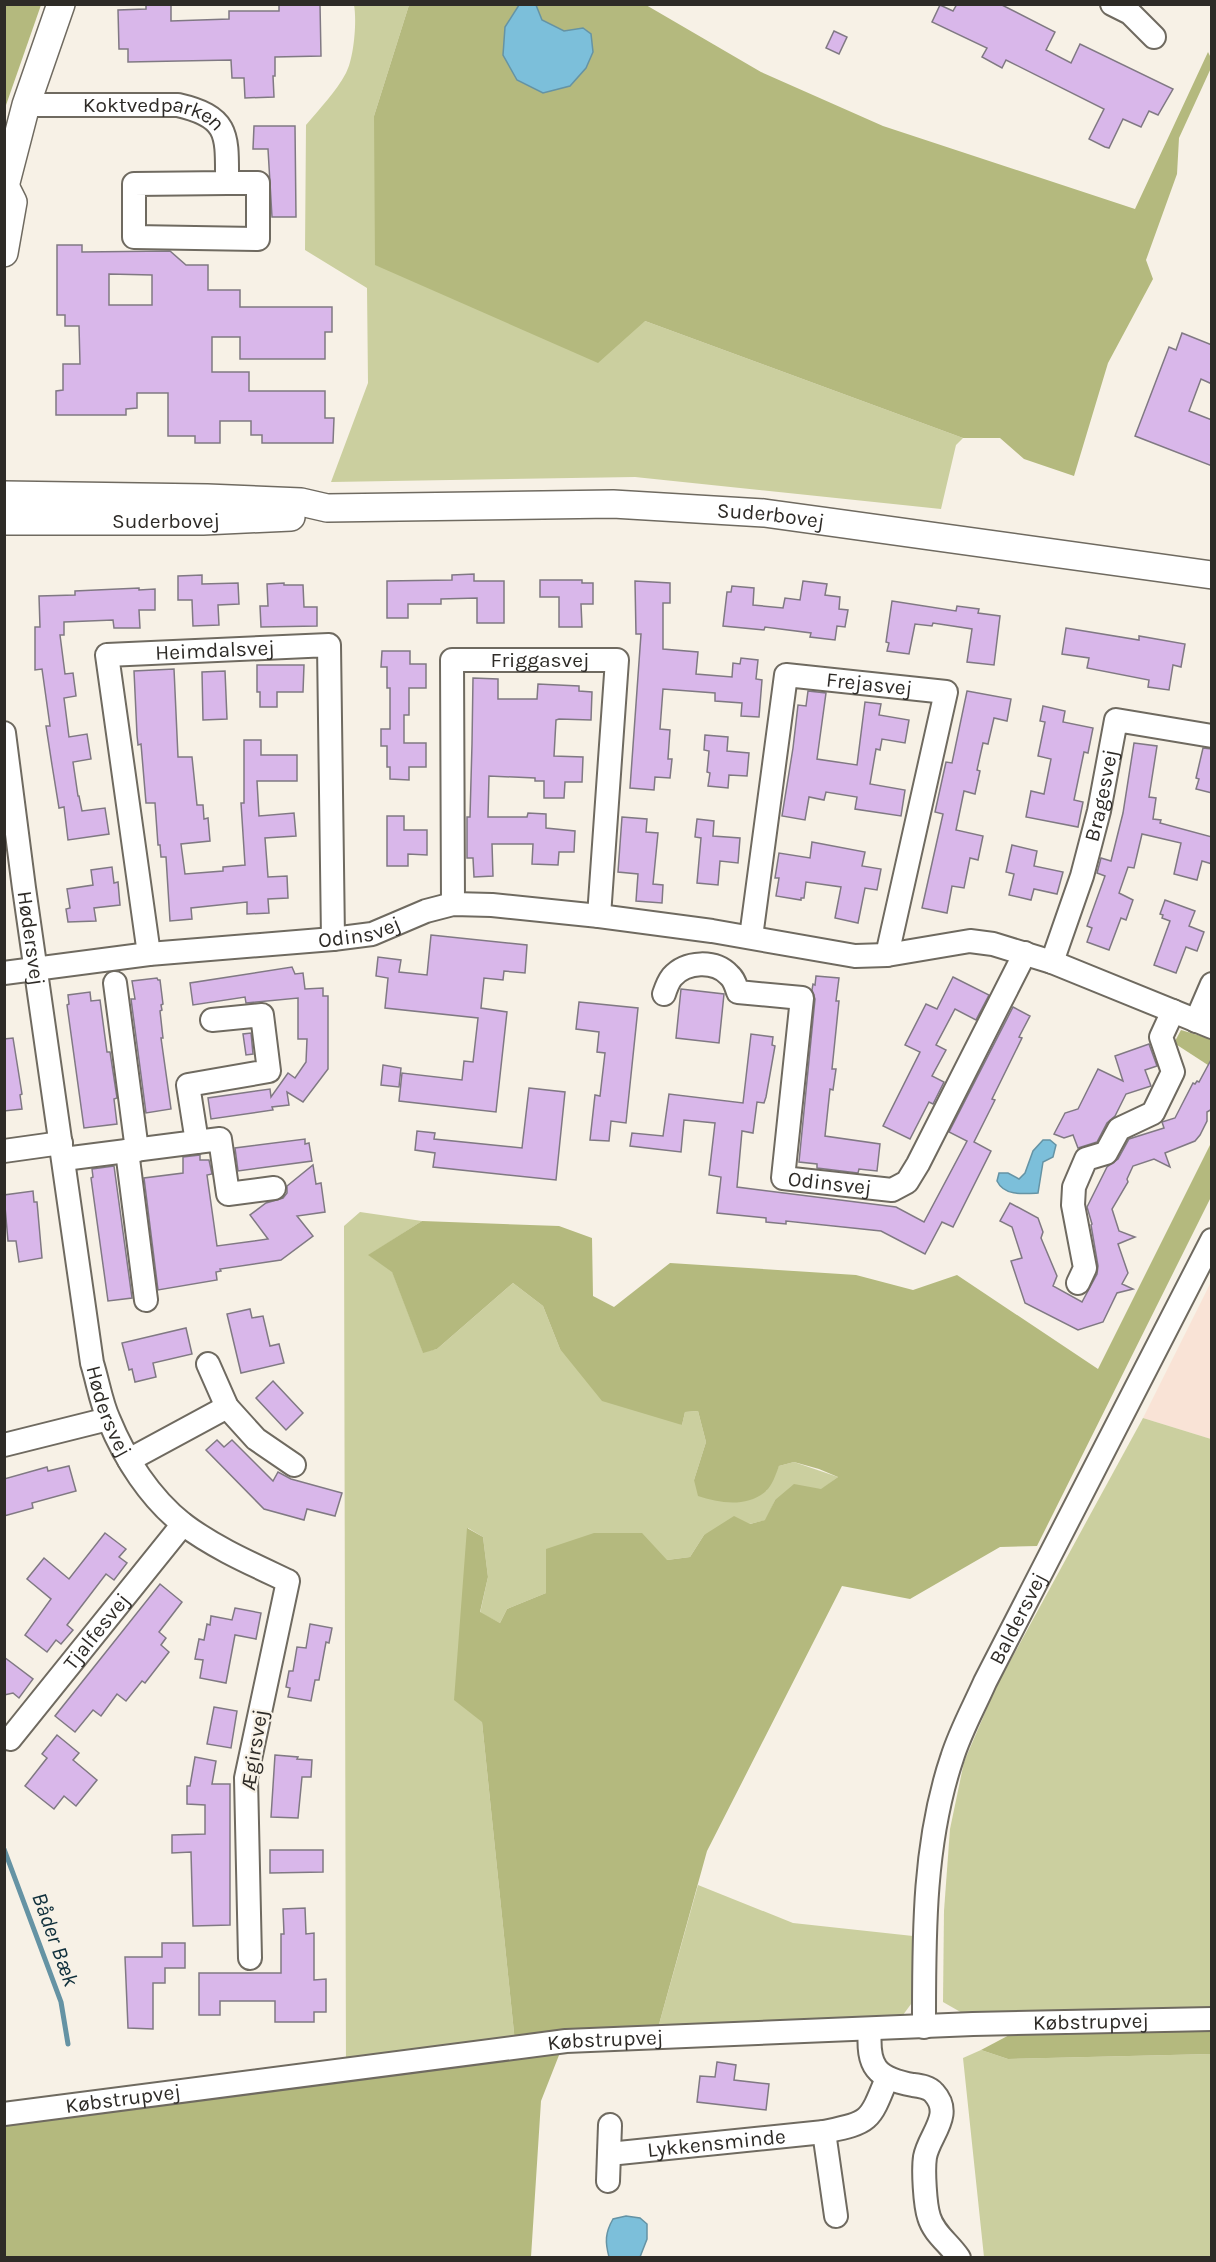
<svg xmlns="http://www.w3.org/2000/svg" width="1216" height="2262" font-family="Karla,sans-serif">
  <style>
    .industrial { fill: #f9e3d6 }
    .green { fill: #cbcf9f }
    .forest { fill: #b4b97e }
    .water { fill: #7cbfda; stroke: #6593a4; stroke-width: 1.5 }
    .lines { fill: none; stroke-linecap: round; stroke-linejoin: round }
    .stream { stroke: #6593a4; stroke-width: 5 }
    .building { fill: #d9b7ea; stroke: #807983; stroke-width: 1.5; fill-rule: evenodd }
    .minor-casing { stroke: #6f6a60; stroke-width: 26 }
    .tertiary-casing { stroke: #6f6a60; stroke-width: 30 }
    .minor { stroke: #fff; stroke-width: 22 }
    .tertiary { stroke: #fff; stroke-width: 27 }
    .labels { text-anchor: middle; stroke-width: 4.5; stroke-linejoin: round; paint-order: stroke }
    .street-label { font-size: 21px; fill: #2e2b27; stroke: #f7f1e6 }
    .water-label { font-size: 22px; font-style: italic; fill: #0f2f3b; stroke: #f7f1e6 }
  </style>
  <rect width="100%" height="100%" fill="#f7f1e6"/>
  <path class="industrial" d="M1211,1282V1439L1143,1418Z"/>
  <g class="green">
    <path d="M354,5H409L374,116L645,321L963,438L956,445L941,509L635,477L331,482L368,383L367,288L305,250L306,125C320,108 336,92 346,73C354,58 357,21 354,5Z"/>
    <path d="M360,1212L422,1221L369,1255L392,1271L423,1352L437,1349L513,1283L543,1306L560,1349L682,1425L685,1412L698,1411L706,1442L694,1480L766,1491L779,1466L794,1462L838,1477L821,1490L775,1500L766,1520L704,1535L690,1557L667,1560L546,1593L507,1609L500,1623L480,1613L488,1577L483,1537L468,1528L482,1722L516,2052L346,2078L344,1226Z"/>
    <path d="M1143,1418L1211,1439V2010L971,2018L943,2002L944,1911L950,1829L964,1762L996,1687Z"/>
    <path d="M698,1885L793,1923L913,1936L914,2000L900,2019L658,2028Z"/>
    <path d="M981,2050L1008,2059L1211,2054V2257H984L963,2058Z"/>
  </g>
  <g class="forest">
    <path d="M5,4L41,5L5,108L4,5Z"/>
    <path d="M409,5H519L505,27L570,86C586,68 593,60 591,34L583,28L564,32L542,20L536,5H646L761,72L883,126L1135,209L1208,52L1211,58V68L1179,138L1177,174L1146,260L1153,279L1108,363L1074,476L1024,459L1000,438H963L645,321L598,363L375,265L374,116Z"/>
    <path d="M1181,1030L1211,1039V1067L1174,1043Z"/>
    <path d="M1211,1143V1197L1037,1546L1000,1547L910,1599L842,1586L707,1851L658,2028L563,2045L541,2101L531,2257H5L4,2122L516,2052L482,1722L454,1700L467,1528L483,1537L488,1577L480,1612L500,1623L507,1609L546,1593V1549L594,1533H642L667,1560L690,1557L704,1535L734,1516L750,1524L765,1520L775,1500L794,1484L821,1489L838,1477L819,1469L794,1462L779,1466C776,1474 772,1486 766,1491C747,1508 719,1503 698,1496L694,1480L706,1442L698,1411L685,1412L682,1425L602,1401L560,1349L543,1306L513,1283L437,1349L423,1353L392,1272L368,1255L422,1221L559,1226L592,1238L593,1296L614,1307L670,1263L856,1275L913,1290L957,1275L1098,1369Z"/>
    <path d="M1211,2028V2054L1008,2059L981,2050L1015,2032Z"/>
  </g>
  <g class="water">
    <path d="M519,5H536L542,20L564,31L583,28L591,34L593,52L586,68L570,86L543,93L517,80L503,55L505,27Z"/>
    <path d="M1043,1140H1050L1056,1145L1053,1157L1043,1162L1038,1193C1023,1194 1004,1196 997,1181L999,1173H1008L1019,1179L1025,1173L1033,1151Z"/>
    <path d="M626,2216L640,2218L647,2224V2239L640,2257H609C605,2242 605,2233 613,2219Z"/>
  </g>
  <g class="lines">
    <path class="stream" d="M4,1849L61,2002L68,2044"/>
  </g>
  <g class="building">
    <path d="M146,4H171V21L229,19V11H279V4H320L321,56L275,57V76H273L274,97L245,98L244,78H232L231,60L128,62V49H119L118,10L146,9Z"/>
    <path d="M957,4H1000L1055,32L1046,50L1071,63L1080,44L1173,89L1158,115L1149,111L1141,127L1123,119L1109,148L1105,147L1089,139L1104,109L1006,60L1002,68L982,57L987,48L932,22L940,5L953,11Z"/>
    <path d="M834,31L847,37L839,54L826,48Z"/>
    <path d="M254,126H295L296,217H272L268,149H253Z"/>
    <path d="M57,245H82V252L170,251L186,265H208V290H240V307H332V332H325V359H240V337H212V372H249V391H325V418H334L333,443H262V435H251V421H220V443H195V436H168V393H137V408L126,409V415H56V391L63,390V364H80L79,326H65V315H57ZM109,274L152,275V305H109Z"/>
    <path d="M1182,333L1212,345V384L1201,379L1189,411L1212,420V466L1135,436L1169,347L1176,350Z"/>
    <path d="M474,574V581H504V623H477V598L441,599V604H408V618H387V581L452,580V575Z"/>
    <path d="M202,575V584L238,583L239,604L218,605L219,625L193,626L192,600H178V576Z"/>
    <path d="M540,580H582V583H593V604H581L582,627H559V597H540Z"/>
    <path d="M635,581L670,583V603H663V649L698,652L696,674L732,677L733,663L740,664L741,658L758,660L756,679L762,680L759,717L741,716L742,703L715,701V693L663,689L660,729L670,730L668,759H672L670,778L655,777L654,790L630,788L641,634H636Z"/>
    <path d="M803,581L827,584L825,595L840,597L839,609L848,610L845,627L837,626L835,640L810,637L811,633L765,627L764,630L723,626L727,592H731L732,586L754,588L753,605L783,608L785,598L800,600Z"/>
    <path d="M284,583V585H303L304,607H317V626L261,627L260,606H268L267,584Z"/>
    <path d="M139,588V590L155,589V610H139L140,628H114L113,620L64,622V635H60L65,674L73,673L76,696L64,698L69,737L87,734L91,759L73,762L78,796H79L82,811L105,808L109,834L68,840L64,807L59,808L52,765L46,726H50L42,669L35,670V627H40L39,596L75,595V591Z"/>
    <path d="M892,601L956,611L957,606L979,609L978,613L1000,616L994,665L967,662L972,629L933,623L932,626L915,624L909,654L887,651L889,643L886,642Z"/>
    <path d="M1066,628L1139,640V636L1185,644L1181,667L1173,665L1169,690L1148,687L1149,680L1087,668L1089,658L1062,654Z"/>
    <path d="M382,651H410V664H426V688H409V715H404V743H426V767H409V780L390,779V767H387V746H381V729H390V688H387V667H381Z"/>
    <path d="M257,665H304L303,692H277V707H260V692H257Z"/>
    <path d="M174,669L178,757H192L197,805H203L204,819L208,818L210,841L181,844L185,874L223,871V867L245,865L241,803H244V740H261V755H297V781H257L259,816L294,813L296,836L265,838L268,877L287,876L288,898L268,899L269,913L247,914V902L191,908L192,919L170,921L166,857H161L160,845H158L155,803H146L141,744L138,745L137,735L134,671Z"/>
    <path d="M225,671L227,719L203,720L202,672Z"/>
    <path d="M473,678L498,679V699H537L538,684L579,686V691L592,692L591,720L559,719L556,720L554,756L583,757L582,782H565L564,798H544V781H535V778L489,776L488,817H527L528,813L546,814V828L575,831L574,852H559L558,865L532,864L533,844H492L493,876L474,877L473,858H467V817H470L472,744Z"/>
    <path d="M808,691L826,693L817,759L857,765L865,702L881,704L879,715L909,720L905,743L882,739L880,750L876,749L870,784L905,790L901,816L855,809L857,797L826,792L824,800L809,797L805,820L782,816L793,748L798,705L806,706Z"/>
    <path d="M967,691L1011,699L1007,721L994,718L988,744L983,743L977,770L980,771L975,794L964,791L956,830L983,836L978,860L970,858L964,888L952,886L947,913L922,908L943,814L935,812L946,762L952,763Z"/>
    <path d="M1043,706L1065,711L1063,722L1093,728L1088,753L1084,752L1074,800L1083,802L1078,827L1026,817L1031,791L1044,794L1051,759L1038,756L1045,722L1040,721Z"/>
    <path d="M705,735L728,737L727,751L749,753L747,776L729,775L728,788L708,786L710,773L707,772L709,751L704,750Z"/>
    <path d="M1134,743L1157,746L1149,797L1156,798L1153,819L1161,820L1160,823L1212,837V864L1202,861L1197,880L1174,874L1181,843L1142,834L1134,868L1128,867L1119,893L1133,900L1126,920L1121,918L1109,950L1087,942L1092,928L1087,926L1105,876L1097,873L1101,858L1111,861L1123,813Z"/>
    <path d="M1203,748L1212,749V793L1196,789L1199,779L1196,778Z"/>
    <path d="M387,816H404V830H427V855L408,854V866H387Z"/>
    <path d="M622,817L647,819L646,832L658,833L653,884L663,885L662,903L636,901L638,874L618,872Z"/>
    <path d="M697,819L714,821L713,836L740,838L738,863L720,861L718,885L697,883L701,838L695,837Z"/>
    <path d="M812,842L865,852L862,866L881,869L877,890L865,888L858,923L835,918L841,887L806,882L804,898H801V900L776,896L779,878H775L779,853L810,858Z"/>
    <path d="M1012,845L1037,851L1034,866L1063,872L1057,894L1034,889L1031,900L1009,895L1014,874L1006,872Z"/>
    <path d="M112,867L114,883L118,882L120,905L94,908L96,921L68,922L66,909L70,908L67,889L93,885L91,870Z"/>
    <path d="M1165,900L1195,911L1189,926L1204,932L1197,951L1186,947L1176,973L1154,965L1170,921L1162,918L1163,915L1160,914Z"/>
    <path d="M431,935L527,945L525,973L504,971L503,980L484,978L481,1008L507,1012L496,1112L399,1101L402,1073L462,1080L464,1061L473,1062L478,1018L385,1008L388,978L376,976L378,957L401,960L399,972L427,975Z"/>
    <path d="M292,967L295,974L303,973L305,989L323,988V996H328V1069L303,1102L287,1092L289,1105L272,1107L273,1110L211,1119L208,1098L270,1089L271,1097L288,1073L295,1078L306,1062L307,1039H298V998L246,1003L245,997L193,1005L190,983Z"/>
    <path d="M816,976L839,978L836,1001H839L832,1069H836L833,1090L830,1089L825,1136L880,1144L877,1171L859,1169L858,1173L817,1168V1164L799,1162L815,999L812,990L813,984L815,985Z"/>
    <path d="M953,977L989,995L976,1020L955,1009L936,1045L946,1050L932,1076L944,1082L933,1104L929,1102L910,1139L883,1126L920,1052L905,1045L926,1004L937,1009Z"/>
    <path d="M157,978L158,980H160L163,1004L161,1005L162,1010L160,1011L163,1038H161L171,1109L146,1113L131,999H135L132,981Z"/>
    <path d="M681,989L724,994L719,1043L676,1038Z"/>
    <path d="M90,992L91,1001L100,1000L107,1052H110L117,1098L114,1099L117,1124L84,1128L67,1005L69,1004L68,995Z"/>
    <path d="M579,1002L638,1008L626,1123L611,1121L609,1141L590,1140L595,1095L600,1096L605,1053L597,1052L599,1032L576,1029Z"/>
    <path d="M1013,1007L1030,1016L1019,1037L1022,1038L992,1099L995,1100L974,1142L991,1151L953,1227L942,1222L925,1254L881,1231L786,1221V1224L766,1222V1218L717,1213L721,1177L709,1175L715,1123L684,1120L681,1152L630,1146L632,1133L663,1136L669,1094L743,1103L751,1034L773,1037L772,1045L775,1046L766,1097L764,1103L757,1102L753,1133L742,1131L737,1187L896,1207L924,1222L967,1141L949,1132Z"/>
    <path d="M251,1033L253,1054L246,1055L243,1034Z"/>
    <path d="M13,1038L22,1094L20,1095L22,1109L4,1111V1039Z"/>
    <path d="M1149,1044L1157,1066L1145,1070L1151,1086L1126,1094L1115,1116L1107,1123L1097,1142L1078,1148L1073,1135L1064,1138L1054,1134L1065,1113L1078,1109L1098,1069L1123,1081L1115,1056Z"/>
    <path d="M1212,1058V1109L1207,1112V1121L1200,1135L1195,1141L1165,1153L1170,1167L1154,1159L1133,1166L1127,1179L1128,1182L1112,1209L1119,1231L1135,1237L1118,1244L1128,1273L1122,1284L1133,1289L1117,1293L1103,1322L1078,1330L1025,1303L1011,1261L1022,1258L1012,1227L1000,1221L1010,1203L1038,1218L1043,1232L1041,1238L1057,1276L1053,1286L1082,1302L1097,1274L1098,1266L1091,1225L1092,1224L1087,1207L1107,1167L1118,1159L1129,1139L1164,1128L1162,1122L1175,1118L1193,1083L1195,1084L1197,1081L1199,1082Z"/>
    <path d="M383,1065L401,1068L399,1087L381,1085Z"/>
    <path d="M529,1088L565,1092L556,1180L433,1167L435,1153L415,1150L417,1131L435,1133L434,1139L522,1148Z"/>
    <path d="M305,1139V1144L309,1143L312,1161L238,1171L235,1148Z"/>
    <path d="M200,1155V1160H209L212,1174L207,1175L217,1246L268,1239L250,1215L266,1203L283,1198L287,1193V1186L313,1165L316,1184L321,1183L325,1212L297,1216L313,1236L281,1260L220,1269L221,1271L216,1272L217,1280L158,1290L144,1178L183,1173V1157Z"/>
    <path d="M114,1166L132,1298L108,1301L91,1178L93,1177L92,1169Z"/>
    <path d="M33,1191L34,1202H37L42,1258L19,1262L16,1241H8L4,1195Z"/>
    <path d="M250,1309L252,1318L263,1316L270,1346L279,1344L284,1363L241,1373L227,1314Z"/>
    <path d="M186,1328L192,1354L153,1363L156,1377L135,1382L132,1369L129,1370L122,1343Z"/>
    <path d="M273,1381L303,1413L286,1430L256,1398Z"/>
    <path d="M217,1440L224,1447L232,1440L273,1481L278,1472L291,1479L342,1493L335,1516L307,1509L304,1520L264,1509L206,1450Z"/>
    <path d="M69,1466L76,1491L32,1503L33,1508L4,1516V1479L47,1467L48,1471Z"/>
    <path d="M105,1533L126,1549L119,1557L127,1563L114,1580L106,1574L67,1625L73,1630L61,1644L56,1640L47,1652L25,1635L51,1599L27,1579L44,1558L69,1579Z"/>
    <path d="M160,1584L182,1602L159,1632L166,1638L161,1645L169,1652L145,1683L142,1681L126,1701L117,1694L101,1716L93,1710L75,1732L55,1716Z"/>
    <path d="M235,1608L261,1613L256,1639L235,1635L226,1683L200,1678L203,1660L195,1659L199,1639L204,1640L207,1624L210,1625L211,1616L232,1620Z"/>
    <path d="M310,1624L332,1628L329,1643L326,1642L319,1680H315L311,1701L288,1697L290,1688L286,1687L289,1671H293L297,1647L306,1648Z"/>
    <path d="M4,1657L33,1679L19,1698L13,1693L4,1695Z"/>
    <path d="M214,1707L237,1711L231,1748L207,1744Z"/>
    <path d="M57,1735L79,1753L73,1760L97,1780L76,1806L64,1796L54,1809L25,1786L47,1758L42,1754Z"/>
    <path d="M275,1755L298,1757L297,1759L312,1760L311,1777H302L298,1818L271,1817Z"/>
    <path d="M195,1757L216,1761L212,1784H230V1925L193,1926L191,1852L172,1853V1835L205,1834V1805L187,1804V1786H190Z"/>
    <path d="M270,1850H323V1872L270,1873Z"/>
    <path d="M305,1908L306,1934L314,1933V1980L326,1979V2012H314V2022H275V2001H220V2015H199V1973H281V1934H284L283,1909Z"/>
    <path d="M162,1943H185V1968H165V1983H153V2029L128,2028L125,1957H162Z"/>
    <path d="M717,2062L736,2065L734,2080L769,2084L766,2110L697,2102L700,2076L715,2077Z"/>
  </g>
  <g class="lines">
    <g class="minor-casing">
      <g id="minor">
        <path d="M1112,4L1130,13L1154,37"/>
        <path id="s1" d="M26,105H178C230,117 227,135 227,183L134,184V237L258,239V183H227"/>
        <path id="s2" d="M4,733L24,888L92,1363C98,1382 101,1403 109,1420C125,1459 150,1498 183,1524C215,1548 252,1564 288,1581L246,1778L250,1958"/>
        <path id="s3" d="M453,904L452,660H617L599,916"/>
        <path id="s4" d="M751,937L786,675L946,692L887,955"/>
        <path id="s5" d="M149,954L107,655L329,645L333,939"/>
        <path id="s6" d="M1052,962L1082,876L1099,811L1116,720L1212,736"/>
        <path id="s7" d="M4,973L149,954L333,939L372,934L426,911L453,904L492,905L599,916L712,931L855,956L887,955L970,941L993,944L1052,962L1212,1027"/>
        <path d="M115,983L137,1150"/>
        <path id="s8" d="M664,994C666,988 668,982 672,977C686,961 715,960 729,975C734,979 736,986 738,992L802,998L783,1178L892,1190L907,1182L918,1164L1025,953"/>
        <path d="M1196,1021L1212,984"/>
        <path d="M197,1142L188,1085L269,1071L262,1015L212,1020"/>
        <path d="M4,1151L61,1143"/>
        <path d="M127,1151L146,1300"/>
        <path d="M64,1159L220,1139L228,1194L274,1188"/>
        <path d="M1078,1283L1085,1268L1073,1205L1074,1187L1086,1159L1106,1153L1119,1129L1153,1113L1173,1072L1161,1037L1173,1011"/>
        <path d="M208,1364L227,1407L256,1439L294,1465"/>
        <path d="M4,1445L108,1419"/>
        <path d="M129,1460L227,1407"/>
        <path id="s9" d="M10,1739L183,1524"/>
        <path id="s10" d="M924,2027C924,1937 923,1844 952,1758C960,1732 974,1707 985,1682L1212,1240"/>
        <path d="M870,2029C867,2067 876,2078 913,2085C921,2086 929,2087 934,2093C954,2115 929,2135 925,2157C923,2170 925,2205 929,2217C934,2234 949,2243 959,2258"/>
        <path id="s11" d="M4,2114L566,2041L973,2024L1212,2019"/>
        <path d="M824,2132L836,2216"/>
        <path id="s12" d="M609,2154L824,2132C870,2122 869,2123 887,2078"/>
        <path d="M608,2181L610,2125"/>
      </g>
    </g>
    <g class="tertiary-casing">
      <g id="tertiary">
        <path d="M4,190L26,105L61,4"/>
        <path d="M4,253L13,202L6,188"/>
        <path id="s13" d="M4,495L207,498L301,502L327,508L613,504L764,513L1212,575"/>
        <path id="s14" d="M4,521H203L291,517"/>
      </g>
    </g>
    <use href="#minor" class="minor"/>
    <use href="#tertiary" class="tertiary"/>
  </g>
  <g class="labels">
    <g class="street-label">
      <text dy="7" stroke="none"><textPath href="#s1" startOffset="129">Koktvedparken</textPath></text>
      <text dy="7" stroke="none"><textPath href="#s13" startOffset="768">Suderbovej</textPath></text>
      <text dy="7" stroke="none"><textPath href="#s14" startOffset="162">Suderbovej</textPath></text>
      <text dy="7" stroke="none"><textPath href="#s5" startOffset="410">Heimdalsvej</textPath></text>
      <text dy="7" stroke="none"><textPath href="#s3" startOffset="332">Friggasvej</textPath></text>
      <text dy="7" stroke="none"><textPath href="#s4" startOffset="348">Frejasvej</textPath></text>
      <text dy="7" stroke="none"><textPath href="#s6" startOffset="174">Bragesvej</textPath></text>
      <text dy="7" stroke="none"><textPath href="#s7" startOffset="358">Odinsvej</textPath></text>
      <text dy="7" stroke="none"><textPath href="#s2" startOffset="207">Hødersvej</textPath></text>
      <text dy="7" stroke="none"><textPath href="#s8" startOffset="394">Odinsvej</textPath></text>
      <text dy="7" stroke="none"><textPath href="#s2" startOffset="687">Hødersvej</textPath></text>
      <text dy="7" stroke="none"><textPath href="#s10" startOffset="426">Baldersvej</textPath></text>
      <text dy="7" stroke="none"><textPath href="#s9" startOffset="138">Tjalfesvej</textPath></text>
      <text transform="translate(254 1750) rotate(-81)" y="7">Ægirsvej</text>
      <text dy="7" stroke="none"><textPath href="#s11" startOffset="1092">Købstrupvej</textPath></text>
      <text dy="7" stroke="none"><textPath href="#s11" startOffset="606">Købstrupvej</textPath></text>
      <text dy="7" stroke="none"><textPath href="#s11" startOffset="120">Købstrupvej</textPath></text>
      <text dy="7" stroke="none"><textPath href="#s12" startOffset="108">Lykkensminde</textPath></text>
    </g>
    <g class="water-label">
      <text transform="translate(56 1939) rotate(70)" y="8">Båder Bæk</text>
    </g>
  </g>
  <rect width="1216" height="2262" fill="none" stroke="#2e2b27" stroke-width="12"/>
</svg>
